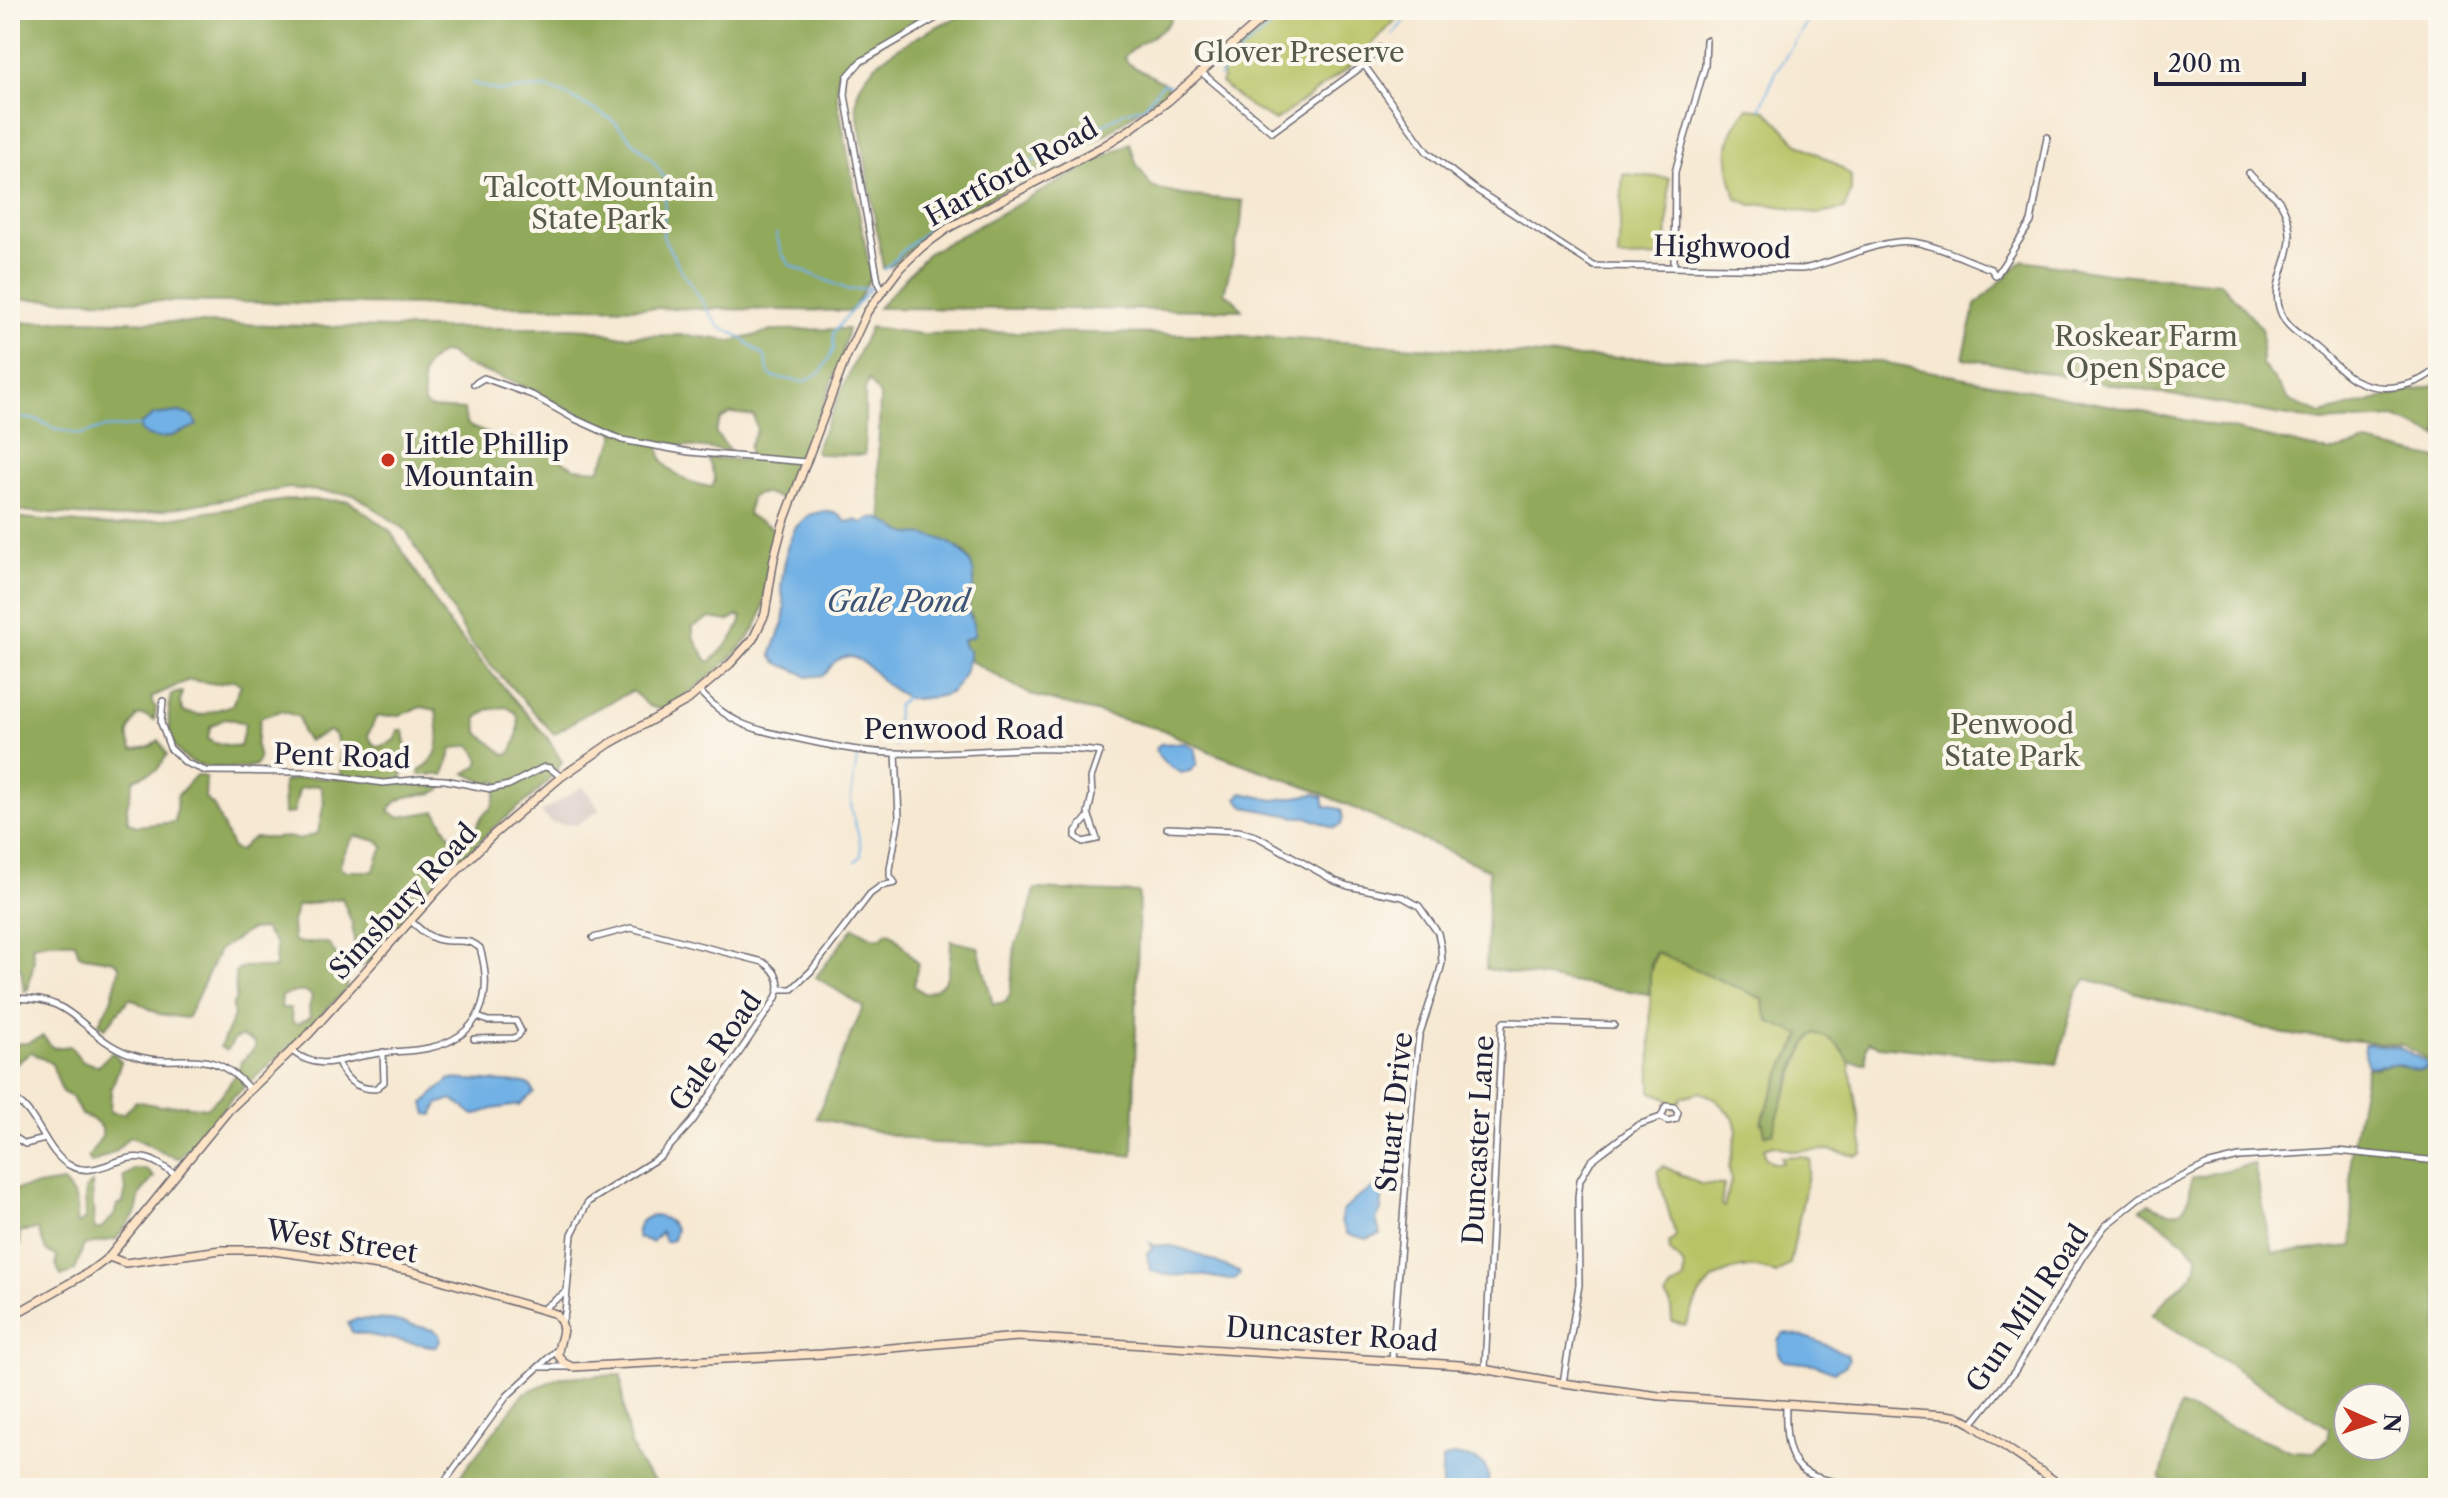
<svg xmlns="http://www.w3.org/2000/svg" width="2448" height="1498" font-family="'Libre Caslon Text',serif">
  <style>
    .industrial { fill: #d1bfbd }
    .green { fill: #b7c365; stroke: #6c7250; stroke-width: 2 }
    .forest { fill: #91a95a; stroke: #5a664a; stroke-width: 2; fill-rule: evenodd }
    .water { fill: #71b1e5; stroke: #4a6a90; stroke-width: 2 }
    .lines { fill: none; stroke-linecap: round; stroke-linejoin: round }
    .stream { stroke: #71b1e5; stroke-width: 2 }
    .street-casing { stroke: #6c6770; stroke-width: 8 }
    .secondary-casing { stroke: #6c6770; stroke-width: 10 }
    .street { stroke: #fff; stroke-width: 5 }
    .secondary { stroke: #fee4c6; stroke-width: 7 }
    .poi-dot { fill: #c8321e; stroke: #fbf7ec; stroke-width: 3 }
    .labels { text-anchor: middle; stroke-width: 8; stroke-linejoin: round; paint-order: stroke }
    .park-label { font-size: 28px; fill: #565a4a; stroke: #fbf7ec }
    .street-label { font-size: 28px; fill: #22223b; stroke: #fbf7ec }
    .poi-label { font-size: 28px; fill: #22223b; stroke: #fbf7ec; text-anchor: start }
    .water-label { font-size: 30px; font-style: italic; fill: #3e5476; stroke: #fbf7ec }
  </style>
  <rect width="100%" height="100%" fill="#fbf7ec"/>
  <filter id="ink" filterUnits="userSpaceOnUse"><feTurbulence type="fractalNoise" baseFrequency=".0125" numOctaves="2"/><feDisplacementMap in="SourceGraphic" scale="16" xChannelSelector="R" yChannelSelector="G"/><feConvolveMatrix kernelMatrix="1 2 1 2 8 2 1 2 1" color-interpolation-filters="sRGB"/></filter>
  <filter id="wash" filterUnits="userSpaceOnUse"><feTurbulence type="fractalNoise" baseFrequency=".006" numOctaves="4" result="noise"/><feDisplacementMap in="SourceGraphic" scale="32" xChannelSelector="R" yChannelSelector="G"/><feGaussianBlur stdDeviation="1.8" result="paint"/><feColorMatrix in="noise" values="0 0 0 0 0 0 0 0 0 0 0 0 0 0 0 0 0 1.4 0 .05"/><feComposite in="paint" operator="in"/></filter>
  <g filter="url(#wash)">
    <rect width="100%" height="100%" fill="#f6e8d1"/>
    <path class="industrial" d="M583,786L600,810L576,825L551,823L541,812Z"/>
    <g class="green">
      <path d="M1284,10H1406L1348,68L1275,121L1242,101L1221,83L1223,77L1218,67Z"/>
      <path d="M1748,108L1766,110L1797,143L1836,164L1851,176V192L1844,209L1818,214L1768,204L1751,205L1736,198C1726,161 1720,139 1748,108Z"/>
      <path d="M1623,174L1669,178L1667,257L1618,258Z"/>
      <path d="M1656,952L1763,999L1764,1010L1770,1022L1802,1034L1785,1064L1762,1119L1761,1123L1773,1132L1781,1106L1808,1039L1815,1033C1832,1039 1842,1045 1849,1062L1863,1145L1862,1154L1856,1156L1830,1150L1793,1151L1773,1145L1764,1148L1765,1157L1774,1163H1783L1781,1157L1800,1156L1811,1160L1790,1264L1776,1274C1748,1260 1715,1270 1698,1297C1693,1307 1691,1317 1685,1326L1672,1321L1671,1306L1666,1296L1670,1289L1684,1280C1686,1259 1681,1264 1670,1251L1669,1243L1676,1237L1657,1171L1663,1166L1700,1184L1724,1185L1721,1205L1724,1207L1731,1181L1729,1168L1737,1131L1734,1119L1715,1098L1700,1092L1682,1097L1676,1109L1670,1105L1666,1097L1651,1092L1650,974Z"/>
    </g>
    <g class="forest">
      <path d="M10,10H938L849,62L838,74L837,97L871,276L853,310L848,311L10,299Z"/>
      <path d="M969,10H1179C1171,15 1172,18 1167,25C1157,36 1136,43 1124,57L1129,64L1166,84L1168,89L1107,133L936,227L891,266L883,268L856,105C856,65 909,41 942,24C952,19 960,18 969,10Z"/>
      <path d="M1130,143L1136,163L1152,187L1182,195L1243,201L1241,225L1224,293L1233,298L1242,310L878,308L928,253Z"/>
      <path d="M2023,260L2106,273L2221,283L2262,329V364L2290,401L2321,414L2434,385L2438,380V436L2395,418L2322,422L1963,358L1976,305Z"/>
      <path d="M82,320L390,328H570L590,329L617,336L686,335L732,341L777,330L848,329L841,358L787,498L783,500C773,496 762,490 751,497L748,515C756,521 771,524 777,532C768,558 769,585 762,611C754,647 693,692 662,710L649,706L632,691L586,714L554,734L470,642L406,530L355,495L289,488L117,518L10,510V323ZM442,353H449L465,365L514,382L615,432C615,445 604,458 599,470L575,468L561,460L551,447L534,450L509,438L496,437L471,427L466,423L464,410L430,408L424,404C423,378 416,368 442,353ZM179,412L193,416L191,428L172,436L141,424L154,415ZM731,413L754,416L757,431L749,446V458L742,460L708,458L715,479L712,487C687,484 658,471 659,443L730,451L715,432L721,419ZM737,616L742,617C738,636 724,648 711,661H707L693,636V627L709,618L728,621Z"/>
      <path d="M870,327L921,334L1026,332L1231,335L1573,357L1882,362L2237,430L2330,452L2367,443L2438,459V1488H2189L2160,1479L2180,1406L2292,1451L2314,1452L2327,1439L2329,1428L2152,1315C2159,1307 2166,1298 2174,1291C2188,1277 2197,1278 2197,1255L2186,1243L2141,1209L2149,1204C2180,1221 2190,1212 2191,1178L2254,1164L2273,1253L2353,1246L2350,1158L2367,1066L2375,1068L2393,1064L2420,1071L2426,1064L2425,1058L2403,1045L2284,1034L2087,979L2076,993L2057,1064L1879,1046L1869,1042L1866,1048V1063L1849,1062C1842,1045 1832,1039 1815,1033C1798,1048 1780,1109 1773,1132L1765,1135L1762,1119L1785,1064L1802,1035L1770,1022L1764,1010L1763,999L1656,952L1651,962L1649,994L1486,969L1489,870L1314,790L1213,753L1163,730L1031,695L969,660L963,640L972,618L968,612C969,599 974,588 973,575C972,539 930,540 905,533C897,531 891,525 883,521L878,463L880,396L869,380L865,391V455L818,454L815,450ZM2348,1398H2396V1446H2348Z"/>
      <path d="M293,499L349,501L390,531L451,627L547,737L562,762C545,791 514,809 490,831C448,872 410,915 372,960L360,967L356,958L352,924L342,898L297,906L292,922L293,940C303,947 317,939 329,944C337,957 350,973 346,989L296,1041L233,1097L180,1158C161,1156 148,1141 129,1137L116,1151L92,1163L88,1158L102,1136V1128L92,1119L81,1115L72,1097L62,1092L52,1064L31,1052L15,1065L10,1062V1044L27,1043L43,1036L53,1048L70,1046L82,1061L98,1066L111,1053L115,1054L121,1062L111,1090L110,1112L123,1114L136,1101L160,1106L182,1105L206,1108L222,1094L238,1071L242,1061L255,1048V1043L241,1036L234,1040L227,1050L220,1047L234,1016L232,1006L236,998L235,973C246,961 262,970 275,968L276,944L263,929L250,930L219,950L188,1017L185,1018L159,1014L130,998L105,1028L99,1023L111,1000L120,967L114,961L79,955L75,942H49L32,945L34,961L28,989L24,991L21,969L10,959V916L13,907L10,901V517L117,526ZM189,680L217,684L234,680L241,685L232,705L201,715L183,712L180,703L182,692L171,694C163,739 174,768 224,768C235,768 245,769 256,765L259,759L256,746L260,720L262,717L281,711L299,717L302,733L308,741L329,731L335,734L340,750L341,779L304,777L283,782L284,814L294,813L299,789L315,785L321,787L324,802L318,833L299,840C288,835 284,838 274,838C255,839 254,833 240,851L233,849L214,806L205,798L206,777L196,775L177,796L175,822L136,826L128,822L127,807L134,779L157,770L167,755L159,740L152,746L133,750C125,736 129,729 137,716L144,715L154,720L156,708L152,703V697ZM421,707L436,710C439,734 444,758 419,770V775H444L452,749L469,745L473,747L480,761L477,767L465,773L488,784L496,781L499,783L492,807L482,816L474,832L459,842L451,837L436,811L399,817L389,811C401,787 430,802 445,786L403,784L401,782L407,749L404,731L398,730L395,740L379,747L373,744L368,735L376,717L400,715ZM506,707C509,709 515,711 517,715C521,725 516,747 509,754H504L478,732L477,718L487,710ZM226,718L245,723L240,747L214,743L208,739L210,727ZM356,836L378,841L384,847L378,857L374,871H345L340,867C340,860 350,840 356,836ZM296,992H307L312,996L309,1008L310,1018L297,1024L293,1023L290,1008H281L282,996Z"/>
      <path d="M1035,889L1139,893L1133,1156L1046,1146L929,1143L816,1118L863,1007L816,977L854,927L872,937L880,938L888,931C898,936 908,954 918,963L914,986L923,993C952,989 950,965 951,941L978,947L993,1004L1006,1002L1010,994L1015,945L1025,926Z"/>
      <path d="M135,1169H146L154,1177L140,1194L136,1213L116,1239L84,1245L75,1271L61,1276L56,1264L57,1256L46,1251L38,1229L19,1232L20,1244L13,1246L10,1241V1190L62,1182C73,1193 81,1204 76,1221L78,1224L86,1218L85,1189L92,1183L94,1225L95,1229H100L114,1216L117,1205L123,1203L126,1189L123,1177Z"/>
      <path d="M621,1375C624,1409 625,1455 652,1478C658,1484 668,1485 676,1488H471L457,1480L524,1393L561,1377Z"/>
    </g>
    <g class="water">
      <path d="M179,412L193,416L197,425C180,433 156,447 140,430L141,424L154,415Z"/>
      <path d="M824,511L838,514L846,522L855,520L862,523C865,522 868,519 872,518C884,516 895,531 906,533C912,535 918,534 925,535C949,538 976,555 974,583C973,591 968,598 968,607C968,617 976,624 974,636L963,640V646L969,651C970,662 960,687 949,693C942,697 917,699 909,699C901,694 893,690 886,684C876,675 856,647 837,660C831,664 830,670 824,675L807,677C795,666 778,669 771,655L783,623L785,608L781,587L787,548L795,528L809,515Z"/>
      <path d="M1185,743L1195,749L1197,764L1190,771L1182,773C1171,768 1159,761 1156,749L1160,744Z"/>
      <path d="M1242,793L1274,800L1315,794L1323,797L1325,806L1341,809L1343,818L1341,825L1334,828L1307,817H1297L1245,807L1237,798Z"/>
      <path d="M2369,1044L2398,1047L2425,1061L2426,1069C2414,1073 2406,1065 2394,1064C2384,1064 2377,1068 2367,1066L2364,1045Z"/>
      <path d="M450,1079L525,1083L531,1086L534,1093L519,1105L493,1109L474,1115L452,1099L438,1104L433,1115L427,1114L424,1103Z"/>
      <path d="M1374,1188H1380L1383,1191L1381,1211L1376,1219L1380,1234L1367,1239L1347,1234L1341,1221L1342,1212L1357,1198Z"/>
      <path d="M651,1216C663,1216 671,1220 676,1230L673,1240L665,1242L661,1232L652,1242L638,1238C634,1227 641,1219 651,1216Z"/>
      <path d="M1150,1243L1155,1246C1179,1241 1216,1264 1238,1271L1240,1274L1234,1280C1221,1280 1209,1275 1195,1275C1173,1274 1173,1279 1150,1270L1147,1254L1152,1248Z"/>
      <path d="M357,1319L392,1320L433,1330L439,1334L440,1341L436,1347L352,1332L348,1323Z"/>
      <path d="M1783,1333C1807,1334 1826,1346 1847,1354L1849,1360L1845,1366L1834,1372L1813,1364L1784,1361L1779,1354L1778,1341Z"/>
      <path d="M1453,1455C1477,1459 1491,1460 1488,1488H1442V1460Z"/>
    </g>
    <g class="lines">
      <g class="stream">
        <path d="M1393,35L1406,19L1420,10"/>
        <path d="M1219,77L1235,56L1291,10"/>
        <path d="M472,83L498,91L548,88L567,95L611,119L652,160L666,180L663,237L678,265L719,327L737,335L759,352L765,357L769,374L773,377L804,382L822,371L834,349L833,333L871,287"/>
        <path d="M1760,109L1777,70L1809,19L1812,10"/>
        <path d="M776,234L782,254L790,265L849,290L869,288"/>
        <path d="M884,270L908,246L979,187L1083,137L1126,111L1144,107L1162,84L1170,85"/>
        <path d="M10,416L37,420L56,429L81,435L102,428L139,426"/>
        <path d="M895,746L897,706L906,697"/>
        <path d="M856,861L861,856C863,841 852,820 851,804C850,789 856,772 857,757"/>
        <path d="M2426,1064L2438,1060"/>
      </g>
    </g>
  </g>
  <g filter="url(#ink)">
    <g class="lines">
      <g class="street-casing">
        <g id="street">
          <path d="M1364,65L1427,152L1472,187L1594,266L1802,269C1837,263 1879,238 1913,242C1939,246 1966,260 1991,269L1996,276L2031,222L2047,137"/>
          <path d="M1201,72L1272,132L1364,65L1380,48"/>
          <path d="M2249,173C2257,184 2274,193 2280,202C2309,252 2265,274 2281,313C2287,329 2304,337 2316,347C2328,357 2340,371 2353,379C2380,394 2417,388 2438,367"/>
          <path d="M1674,266L1675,172L1705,66L1706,40"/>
          <path d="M882,289L878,281L845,95L847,77L860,62L950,10"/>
          <path d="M474,384L484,378L532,395L573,418L622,440L689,452L806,462"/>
          <path d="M699,691C731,725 752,729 795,738C827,745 859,752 892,753C961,756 1031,743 1100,752L1091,778L1092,795L1088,813L1097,839L1083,842L1076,837V831L1088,817"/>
          <path d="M163,701L161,723L170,748L186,763L206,771L308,772L383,783L422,779L445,780L491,789L509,785L544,767L550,768L561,777"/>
          <path d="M1167,828L1239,831L1258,837L1335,881L1348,886L1403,897L1419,906L1438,933L1441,947L1442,963L1438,978L1419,1036L1413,1090L1392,1360"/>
          <path d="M780,989H792L811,971L870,894L881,886L895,883L890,876V869L899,817L896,753"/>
          <path d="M10,999C76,993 79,1035 130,1054C180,1072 208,1040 250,1090"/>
          <path d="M474,1039L513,1038L518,1036L521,1031L516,1021H488L478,1017"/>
          <path d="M292,1051C320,1073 343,1058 374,1054C392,1051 411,1052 429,1048C481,1037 494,996 480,948C468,937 456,943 441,940C429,938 421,930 412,922"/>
          <path d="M338,1061C344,1079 355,1089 375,1089L384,1082L383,1052"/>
          <path d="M10,1099C36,1104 44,1154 71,1166C98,1178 117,1154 143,1158C155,1159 166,1169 176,1175"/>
          <path d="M10,1134L25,1144L45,1139"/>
          <path d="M543,1309L566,1292"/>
          <path d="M562,1322L565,1313L572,1234L588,1202L661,1156L692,1122L773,1003C784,986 779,972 763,962L631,928L593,938"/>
          <path d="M539,1367H569"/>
          <path d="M1485,1369L1502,1025L1504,1022H1512L1614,1025"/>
          <path d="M1563,1383L1579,1285L1578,1197L1580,1180L1591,1161L1601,1153L1638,1125L1661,1117L1668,1121L1676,1119L1678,1112L1674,1107L1666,1106L1661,1117"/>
          <path d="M1786,1405C1783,1480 1808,1477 1871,1488"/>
          <path d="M1972,1424L2015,1371L2083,1256L2105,1226L2141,1197L2206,1165L2239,1157L2337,1151L2438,1161"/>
          <path d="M440,1488L507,1396L558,1349"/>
        </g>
      </g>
      <g class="secondary-casing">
        <g id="secondary">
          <path d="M109,1257L125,1263L221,1250H266L407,1270L556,1314C570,1333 558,1336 558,1355L564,1363L572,1367L822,1354L1018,1337L1460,1365L1563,1383L1659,1396L1946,1415L1959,1417L1972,1424L2065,1488"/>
          <path d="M10,1317L89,1272L109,1257L228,1111L309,1034L439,889L493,835L561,777L609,744L688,700L730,664L753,639L765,614L774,558L783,524L845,360L867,312L900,268L922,247L950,227L1102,147L1129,130L1167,102L1272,10"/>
        </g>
      </g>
      <use href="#street" class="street"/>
      <use href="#secondary" class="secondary"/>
    </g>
  </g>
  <circle class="poi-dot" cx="388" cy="460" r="8"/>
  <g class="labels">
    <g class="park-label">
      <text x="1299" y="62">Glover Preserve</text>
      <text x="599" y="197">Talcott Mountain<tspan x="599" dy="32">State Park</tspan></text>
      <text x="2146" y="346">Roskear Farm<tspan x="2146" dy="32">Open Space</tspan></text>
      <text x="2012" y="734">Penwood<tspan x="2012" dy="32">State Park</tspan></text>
    </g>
    <g class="street-label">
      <text transform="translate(1011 172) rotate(-29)" y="10">Hartford Road</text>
      <text transform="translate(1722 247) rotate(1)" y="10">Highwood</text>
      <text x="964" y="739">Penwood Road</text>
      <text transform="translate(342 756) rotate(2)" y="10">Pent Road</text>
      <text transform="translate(403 901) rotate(-47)" y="10">Simsbury Road</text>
      <text transform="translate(715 1051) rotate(-55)" y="10">Gale Road</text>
      <text transform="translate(1394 1112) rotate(-84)" y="10">Stuart Drive</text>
      <text transform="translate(1478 1140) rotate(-87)" y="10">Duncaster Lane</text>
      <text transform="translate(342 1241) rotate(9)" y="10">West Street</text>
      <text transform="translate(2027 1308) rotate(-56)" y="10">Gun Mill Road</text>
      <text transform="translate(1332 1334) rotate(4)" y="10">Duncaster Road</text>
    </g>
    <g class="poi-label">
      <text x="404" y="454">Little Phillip<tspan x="404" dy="32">Mountain</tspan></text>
    </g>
    <g class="water-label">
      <text x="898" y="612">Gale Pond</text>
    </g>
  </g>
  <rect width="2448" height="1498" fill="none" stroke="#fbf7ec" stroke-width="40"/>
  <g transform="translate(2372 1422) rotate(93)"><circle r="38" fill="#fbf7ec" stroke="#a4a2a5" stroke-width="2"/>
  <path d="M0-6L14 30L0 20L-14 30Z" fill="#c8321e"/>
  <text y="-12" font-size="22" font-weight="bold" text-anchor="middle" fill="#22223b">N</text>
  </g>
  <path d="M2156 72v12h148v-12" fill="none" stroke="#22223b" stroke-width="4"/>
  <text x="2168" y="72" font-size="24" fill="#22223b" stroke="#fbf7ec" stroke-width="6" paint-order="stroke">200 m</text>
</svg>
